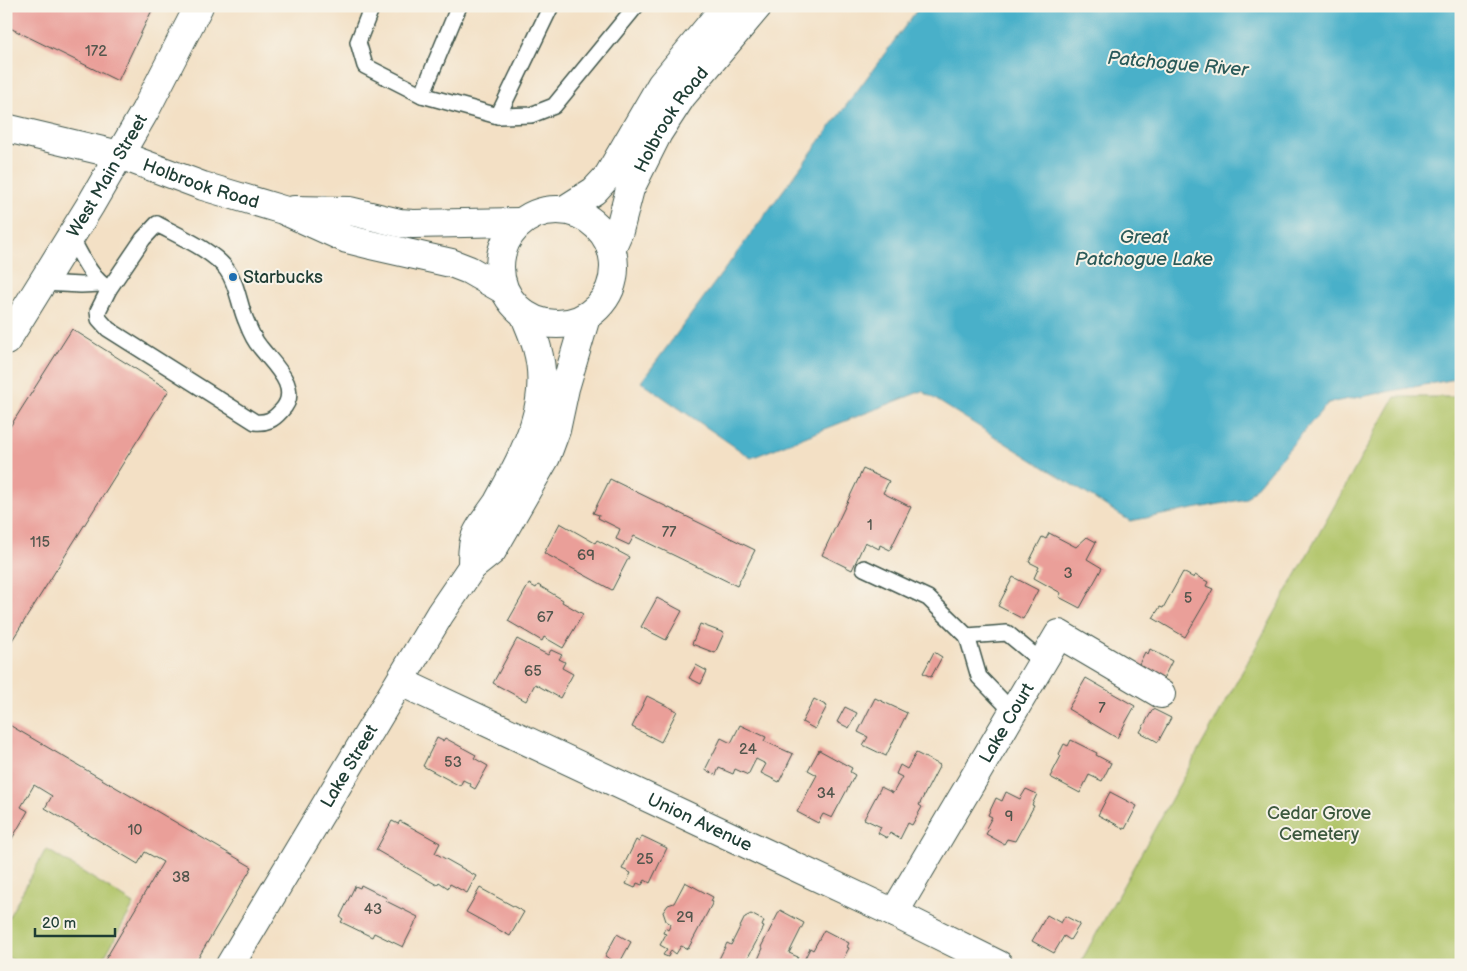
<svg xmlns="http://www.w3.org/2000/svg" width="1467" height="971" font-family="'Balsamiq Sans',sans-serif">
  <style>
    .green { fill: #b0c467; stroke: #68804e }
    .water { fill: #4ab0c9; stroke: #34767e }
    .building { fill: #ea9f99 }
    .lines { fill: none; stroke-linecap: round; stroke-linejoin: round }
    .service-casing { stroke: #3f554a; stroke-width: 18 }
    .minor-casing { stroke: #3f554a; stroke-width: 30 }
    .secondary-casing { stroke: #3f554a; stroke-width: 30 }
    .primary-casing { stroke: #3f554a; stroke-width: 30 }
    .service { stroke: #fff; stroke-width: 15 }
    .minor { stroke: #fff; stroke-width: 28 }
    .secondary { stroke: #fff; stroke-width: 28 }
    .primary { stroke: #fff; stroke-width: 28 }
    .poi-dot { fill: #1f6fb2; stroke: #f7f3e8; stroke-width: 2 }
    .labels { text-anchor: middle; stroke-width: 4; stroke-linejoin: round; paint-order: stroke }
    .number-label { font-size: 15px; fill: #52564d }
    .street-label { font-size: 18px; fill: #1f3d34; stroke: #f7f3e8 }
    .poi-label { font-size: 18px; fill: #1f3d34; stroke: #f7f3e8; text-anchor: start }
    .park-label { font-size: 18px; fill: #3c583e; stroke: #f7f3e8 }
    .water-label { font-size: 19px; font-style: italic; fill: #2a5a59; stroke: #f7f3e8 }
  </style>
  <rect width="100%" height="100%" fill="#f7f3e8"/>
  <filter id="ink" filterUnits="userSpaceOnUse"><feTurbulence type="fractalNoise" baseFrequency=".02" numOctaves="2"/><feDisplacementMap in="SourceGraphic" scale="10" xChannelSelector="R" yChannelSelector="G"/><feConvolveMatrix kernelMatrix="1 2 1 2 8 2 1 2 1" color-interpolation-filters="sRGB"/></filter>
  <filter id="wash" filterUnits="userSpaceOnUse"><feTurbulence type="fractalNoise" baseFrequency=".0096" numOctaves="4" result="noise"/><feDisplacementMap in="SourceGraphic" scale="20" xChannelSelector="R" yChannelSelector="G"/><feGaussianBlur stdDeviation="1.12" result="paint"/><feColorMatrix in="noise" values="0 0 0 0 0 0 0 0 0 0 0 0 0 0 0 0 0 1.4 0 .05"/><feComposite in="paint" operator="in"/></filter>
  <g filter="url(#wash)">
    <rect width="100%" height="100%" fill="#f3e0c5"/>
    <g class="green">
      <path d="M1395,397H1461V965H1079Z"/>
      <path d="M46,849L134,904L100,965H21L6,956V922Z"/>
    </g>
    <path class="water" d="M920,6H1461V378L1328,403L1246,499L1130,521L922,391L751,458L641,382Z"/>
    <g id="blocks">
      <g class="building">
        <path d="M6,6H154L118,81L10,28Z"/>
        <path d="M72,329L169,390L6,650V433Z"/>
        <path d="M863,469L889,481L883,493L911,507L890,550L880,545L879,549L865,542L852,570L822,555Z"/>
        <path d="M610,479L755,550L737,586L634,536L629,545L616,539L620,529L598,518L599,515L593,513Z"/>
        <path d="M560,523L595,543L597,540L629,557L612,590L544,553Z"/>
        <path d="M1049,533L1076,547L1087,537L1096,542L1087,559L1102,568L1080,608L1059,597L1061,593L1034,578L1039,567L1029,562L1042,537L1046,539Z"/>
        <path d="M1183,572L1194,578L1195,575L1208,582L1206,586L1213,589L1185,637L1153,618L1160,607L1163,608Z"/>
        <path d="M1013,577L1038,590L1023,619L998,606Z"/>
        <path d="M529,584L536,588L538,585L563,600L562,602L583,614L563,648L544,637L542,641L508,621Z"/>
        <path d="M657,598L682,611L666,640L641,627Z"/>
        <path d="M700,624L724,633L715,653L692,644Z"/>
        <path d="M517,639L548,655L551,650L562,655L559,659L565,662L562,668L573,674L560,698L535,684L526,701L493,683Z"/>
        <path d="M1150,649L1172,661L1161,683L1136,670L1145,652L1148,654Z"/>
        <path d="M934,652L942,657L931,677L923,673Z"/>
        <path d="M696,665L707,671L701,684L689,678Z"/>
        <path d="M1086,678L1135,706L1117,738L1068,709Z"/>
        <path d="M647,696L677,711L661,742L632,727Z"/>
        <path d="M875,698L907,713L886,756L863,745L868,737L858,732Z"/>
        <path d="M814,699L827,706L815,729L802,722Z"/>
        <path d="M845,707L857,713L849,728L837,722Z"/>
        <path d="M1153,709L1171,718L1158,742L1140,732Z"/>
        <path d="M6,723L252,867L194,965H102L163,862L145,852L138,864L45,808L52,796L34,785L21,807L28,811L6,849Z"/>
        <path d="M740,725L766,737L764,741L793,754L779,782L761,773L766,764L756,759L748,775L735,769L733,774L719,768L716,775L705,770L721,738L731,743Z"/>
        <path d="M437,738L443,741L445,738L476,755L474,758L488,766L475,789L470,786L471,784L463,780L460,786L423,766Z"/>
        <path d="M1071,740L1097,753L1096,755L1111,763L1102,781L1089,775L1080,793L1050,777L1061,756L1059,754L1064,744L1068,746Z"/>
        <path d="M819,750L852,768L850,772L855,775L832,818L823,814L818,823L797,812L817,775L808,770Z"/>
        <path d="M916,753L940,765L919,805L922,807L912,825L908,823L900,839L890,833L887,838L878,833L881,827L864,819L881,787L893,793L902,777L896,774L900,765L907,769Z"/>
        <path d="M1026,789L1037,794L1032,805L1034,806L1015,841L1007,839L1004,844L986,834L989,829L986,828L992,817L988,815L996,798L1002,801L1006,792L1020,799Z"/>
        <path d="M1110,792L1137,806L1125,829L1098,815Z"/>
        <path d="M392,821L398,824L400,821L440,843L435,853L476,876L467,893L450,884L448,888L439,882L437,885L376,850Z"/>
        <path d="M642,836L667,848L650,883L645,880L642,885L637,883L635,888L626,884L631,873L622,869L636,840L639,842Z"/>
        <path d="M685,882L713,897L711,901L713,902L688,949L681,946L676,954L671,950L668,957L663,955L667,949L660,945L666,934L663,933L665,928L668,930L671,924L666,921L663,912L668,905L674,903Z"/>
        <path d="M361,885L387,898L386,901L418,917L403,947L374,933L372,937L341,922L343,919L340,917L355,886L360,888Z"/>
        <path d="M480,888L524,912L510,936L466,912Z"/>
        <path d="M780,910L804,923L789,953L798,957L794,965H758L756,964L763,948L761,947Z"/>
        <path d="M751,914L764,921L762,926L764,927L744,965H716L727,943L731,945L745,917Z"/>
        <path d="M1047,915L1061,923L1065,916L1080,924L1070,940L1064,936L1054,953L1032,941Z"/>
        <path d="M824,930L849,943L847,947L849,948L840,965L802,964L810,948L813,950Z"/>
        <path d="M617,934L631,942L619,964L605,956Z"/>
      </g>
    </g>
  </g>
  <g filter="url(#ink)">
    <use href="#blocks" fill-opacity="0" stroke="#3f554a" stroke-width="1"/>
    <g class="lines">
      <g class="service-casing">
        <g id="service">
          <path d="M372,6L358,42L365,66L422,95L498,116L531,115L554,106L636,6"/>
          <path d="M422,95L459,6"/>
          <path d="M498,116L551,6"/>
          <path d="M157,224C177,235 214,251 227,270C238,285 239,306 247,323C250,331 254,340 260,347C273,364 303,389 281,411C273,420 267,423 255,422L108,329L99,319L98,311L109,289L143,239Z"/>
          <path d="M71,237C81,255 91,279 109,289"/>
          <path d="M43,283L81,285L101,284"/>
          <path d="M864,568L928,598L967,636L979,677L1013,712"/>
          <path d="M967,636L1007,633L1042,662"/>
        </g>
      </g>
      <g class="minor-casing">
        <g id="minor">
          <path d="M472,567C472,559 472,549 474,541C477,529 491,513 498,502C524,454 553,404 537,348C534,337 529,326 525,316"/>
          <path id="s1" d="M401,682L894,913L999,965"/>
          <path id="s2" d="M894,913L1059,634L1161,694"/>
          <path id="s3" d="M230,965L440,614L472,567L492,551L546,457L556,430L565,388L586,317"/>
        </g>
      </g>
      <g class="secondary-casing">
        <path id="secondary" d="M6,128L120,155"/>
      </g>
      <g class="primary-casing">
        <g id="primary">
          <path id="s4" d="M120,155L203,186L283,210L347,239L371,245L451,263L469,270L504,290"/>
          <circle cx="557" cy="267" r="57"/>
          <path d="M294,210L350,211L400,223L413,224L521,222"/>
          <path d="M564,210L594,191L608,176L661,85L726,6"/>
          <path id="s5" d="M611,249L619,231L630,189L658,133L682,96L758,6"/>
          <path id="s6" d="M6,341L91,204L145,111L199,6"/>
        </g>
      </g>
      <use href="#service" class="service"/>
      <use href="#minor" class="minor"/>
      <use href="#secondary" class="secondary"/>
      <use href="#primary" class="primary"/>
    </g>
  </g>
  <circle class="poi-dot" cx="233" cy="277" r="5"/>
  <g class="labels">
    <g class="number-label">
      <text x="96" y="56">172</text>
      <text x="870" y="530">1</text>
      <text x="669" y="537">77</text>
      <text x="40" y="547">115</text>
      <text x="586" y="560">69</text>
      <text x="1068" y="578">3</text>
      <text x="1188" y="603">5</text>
      <text x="545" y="622">67</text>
      <text x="533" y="676">65</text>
      <text x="1102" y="713">7</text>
      <text x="748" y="754">24</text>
      <text x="453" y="767">53</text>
      <text x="826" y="798">34</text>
      <text x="1009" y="821">9</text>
      <text x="135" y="835">10</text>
      <text x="645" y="864">25</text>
      <text x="181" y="882">38</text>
      <text x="373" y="914">43</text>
      <text x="685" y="922">29</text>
    </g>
    <g class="street-label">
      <text dy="6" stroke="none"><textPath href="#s5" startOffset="144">Holbrook Road</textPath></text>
      <text dy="6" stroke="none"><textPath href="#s6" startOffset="194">West Main Street</textPath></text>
      <text dy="6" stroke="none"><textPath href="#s4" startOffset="86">Holbrook Road</textPath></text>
      <text dy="6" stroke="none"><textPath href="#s2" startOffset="221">Lake Court</textPath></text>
      <text dy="6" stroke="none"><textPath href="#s3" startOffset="232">Lake Street</textPath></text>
      <text dy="6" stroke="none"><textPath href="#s1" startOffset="330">Union Avenue</textPath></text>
    </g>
    <g class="poi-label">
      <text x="243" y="283">Starbucks</text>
    </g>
    <g class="park-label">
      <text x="1319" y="819">Cedar Grove<tspan x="1319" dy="21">Cemetery</tspan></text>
    </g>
    <g class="water-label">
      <text transform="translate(1178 63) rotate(5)" y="7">Patchogue River</text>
      <text x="1144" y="243">Great<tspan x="1144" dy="22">Patchogue Lake</tspan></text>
    </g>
  </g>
  <rect width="1467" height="971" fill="none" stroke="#f7f3e8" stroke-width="25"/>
  <path d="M35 928v8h80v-8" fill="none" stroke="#1f3d34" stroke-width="2.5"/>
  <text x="42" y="928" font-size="15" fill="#1f3d34" stroke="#f7f3e8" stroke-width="4" paint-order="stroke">20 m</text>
</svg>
